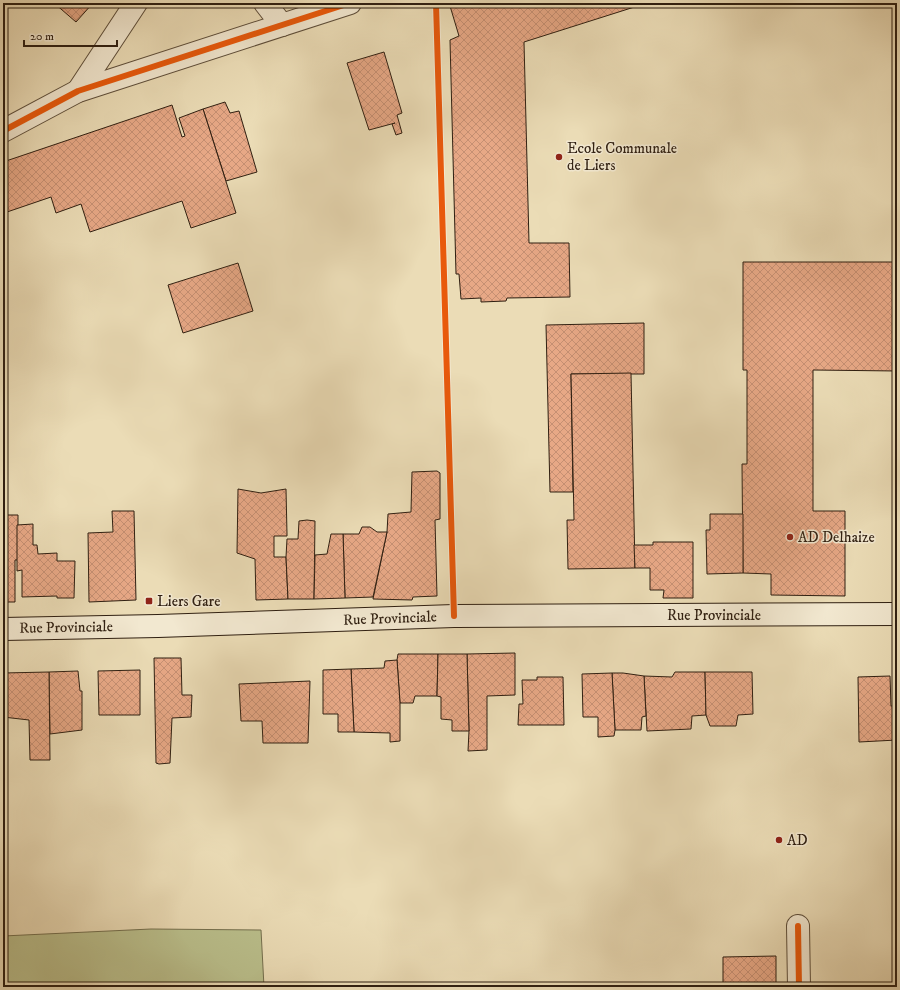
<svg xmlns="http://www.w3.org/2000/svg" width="900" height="990" font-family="'IM FELL DW Pica',serif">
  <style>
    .grass { fill: #babf8c; stroke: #746f4e }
    .building { fill: url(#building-cross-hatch); stroke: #2f1f11 }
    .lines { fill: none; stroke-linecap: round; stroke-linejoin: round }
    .street-casing { stroke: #5e4e3a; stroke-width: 24 }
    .secondary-casing { stroke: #2f1f11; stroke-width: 24 }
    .street { stroke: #f2e8d0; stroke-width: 22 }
    .secondary { stroke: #f2e8d0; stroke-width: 22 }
    .cycleway-casing { stroke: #f2e8d0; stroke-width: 8 }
    .cycleway { stroke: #e8590c; stroke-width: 6 }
    .poi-dot { fill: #8f2418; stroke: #f2e8d0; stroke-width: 1.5 }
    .labels { text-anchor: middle; stroke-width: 3; stroke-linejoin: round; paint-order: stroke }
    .poi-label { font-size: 15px; fill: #2f1f11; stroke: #f2e8d0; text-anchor: start }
    .street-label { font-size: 15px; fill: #2f1f11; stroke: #f2e8d0 }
  </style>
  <defs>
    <pattern id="building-cross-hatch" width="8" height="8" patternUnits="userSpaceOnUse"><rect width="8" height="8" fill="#e7a886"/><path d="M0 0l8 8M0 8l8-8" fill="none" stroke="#c69073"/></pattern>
  </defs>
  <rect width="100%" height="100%" fill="#ebdcb6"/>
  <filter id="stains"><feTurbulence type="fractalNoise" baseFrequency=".005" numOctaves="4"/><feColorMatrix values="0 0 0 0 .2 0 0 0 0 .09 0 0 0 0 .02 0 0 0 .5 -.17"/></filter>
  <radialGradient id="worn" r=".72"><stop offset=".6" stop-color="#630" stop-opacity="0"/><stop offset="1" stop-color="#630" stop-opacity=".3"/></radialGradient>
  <path class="grass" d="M151,929L261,930L264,987H3V936Z"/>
  <g class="building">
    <path d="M54,3H93L76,22Z"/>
    <path d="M459,3H647L524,42L529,243H569L570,297L507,298L506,301L481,302V298L461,299L459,274H456L450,40L459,36L450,6Z"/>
    <path d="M856,3H897V6L856,4Z"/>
    <path d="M384,52L402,113L397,115L402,133L396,135L392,124L395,123L369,130L347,63Z"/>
    <path d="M225,102L230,113L239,111L257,172L226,181L203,109Z"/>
    <path d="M172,105L182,137L185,136L179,118L203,109L236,213L191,228L182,201L90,232L81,204L56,213L51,197L7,212L3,200V162Z"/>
    <path d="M743,262H897V371L813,370V511H845V596L771,595V574L743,573L742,464H747V370H743Z"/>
    <path d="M238,263L253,311L183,333L168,285Z"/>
    <path d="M644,323V374H571L573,492H550L546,325Z"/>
    <path d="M631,373L635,568L568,569L567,520H574L571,374Z"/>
    <path d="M437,471L440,473V519L435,520L437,596L413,597L412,600L373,599L387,532L388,514L411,512L412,472Z"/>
    <path d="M238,489L261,493L286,489L287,534V536H274V557H286L288,599L256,600L255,559L237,553Z"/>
    <path d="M112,511H134L136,600L89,602L88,533L113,532Z"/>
    <path d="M710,514H743V573L707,574L706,530H710Z"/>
    <path d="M3,515H18V560H15V602H3Z"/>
    <path d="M307,520L315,521L314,599H288L286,557L287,539H298L299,521Z"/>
    <path d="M33,524V545H37L38,554L57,553V561H75L74,598H57V596L22,597V570L17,571V525Z"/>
    <path d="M362,527H370L377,532H387L373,597L345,598L343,534H359Z"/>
    <path d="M331,534H343L345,598L314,599L315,555L327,554Z"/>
    <path d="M653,542H693V598H663L664,590H650V568H635L634,545H653Z"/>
    <path d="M515,653V695L487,696V750L468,751L469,731L467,654Z"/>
    <path d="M398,654H438L437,696H415L413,703H400L397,660Z"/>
    <path d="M438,654H467L469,731H452V720L441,719V697L437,696Z"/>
    <path d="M154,658H181L182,695H192L191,717L172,718L170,763L159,764L156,763Z"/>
    <path d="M397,660L400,703V741L390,742V733L354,732L351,669L384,668L385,661Z"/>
    <path d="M351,669L354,732H338V714H323V670Z"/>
    <path d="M140,670V715H99L98,671Z"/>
    <path d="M78,671L80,691H82V730L50,734L49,672Z"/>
    <path d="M49,672L50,760H30L29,720L3,717V673Z"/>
    <path d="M675,672H705L706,715L692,716L691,729L647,731L644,676L672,677Z"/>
    <path d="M705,672H752L753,714L738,715L736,726H710L706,715Z"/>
    <path d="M612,673H623L644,676L646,716L642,717L641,730H615Z"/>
    <path d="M612,673L615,730L614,736L598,737V717H583L582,674Z"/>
    <path d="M890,676L891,706H897V740L859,742L858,677Z"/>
    <path d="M537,677H563L564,725H518L519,704H523L522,680H537Z"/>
    <path d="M310,681L308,743H263L262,721H241L239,684Z"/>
    <path d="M776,956V987H723V957Z"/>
  </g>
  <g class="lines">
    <g class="street-casing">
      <g id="street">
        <path d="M265,3L282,25"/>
        <path d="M78,91L136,3"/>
        <path d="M3,131L78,91L350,3"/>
        <path d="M798,926L799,987"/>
      </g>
    </g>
    <g class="secondary-casing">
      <path id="secondary" d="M3,629L158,626L454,616L897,614"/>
    </g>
    <use href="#street" class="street"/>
    <use href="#secondary" class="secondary"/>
    <g class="cycleway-casing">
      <g id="cycleway">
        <path d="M436,3L454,616"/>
        <path d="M3,131L78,91L350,3"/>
        <path d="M798,926L799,987"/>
      </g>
    </g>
    <use href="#cycleway" class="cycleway"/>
  </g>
  <g class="poi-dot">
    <circle cx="559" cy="157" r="4"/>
    <circle cx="790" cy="537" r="4"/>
    <rect x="145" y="597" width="8" height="8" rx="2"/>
    <circle cx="779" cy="840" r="4"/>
  </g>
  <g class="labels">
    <g class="poi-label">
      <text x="567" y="153">Ecole Communale<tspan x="567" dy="17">de Liers</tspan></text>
      <text x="798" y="542">AD Delhaize</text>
      <text x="157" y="606">Liers Gare</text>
      <text x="787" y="845">AD</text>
    </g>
    <g class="street-label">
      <text x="714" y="620">Rue Provinciale</text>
      <text transform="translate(390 618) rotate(-2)" y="5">Rue Provinciale</text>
      <text transform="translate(66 627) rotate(-1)" y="5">Rue Provinciale</text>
    </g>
  </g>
  <rect width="900" height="990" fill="none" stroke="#ebdcb6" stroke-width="16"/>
  <rect x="4" y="4" width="892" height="982" fill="none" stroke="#2f1f11" stroke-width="2"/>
  <rect x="8" y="8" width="884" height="974" fill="none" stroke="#2f1f11"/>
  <path d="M24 40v6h93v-6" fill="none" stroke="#2f1f11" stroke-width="2"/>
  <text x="30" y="40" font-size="12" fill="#2f1f11" stroke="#f2e8d0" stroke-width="3" paint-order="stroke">20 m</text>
  <rect width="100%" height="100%" filter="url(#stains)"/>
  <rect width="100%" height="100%" fill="url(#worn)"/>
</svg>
